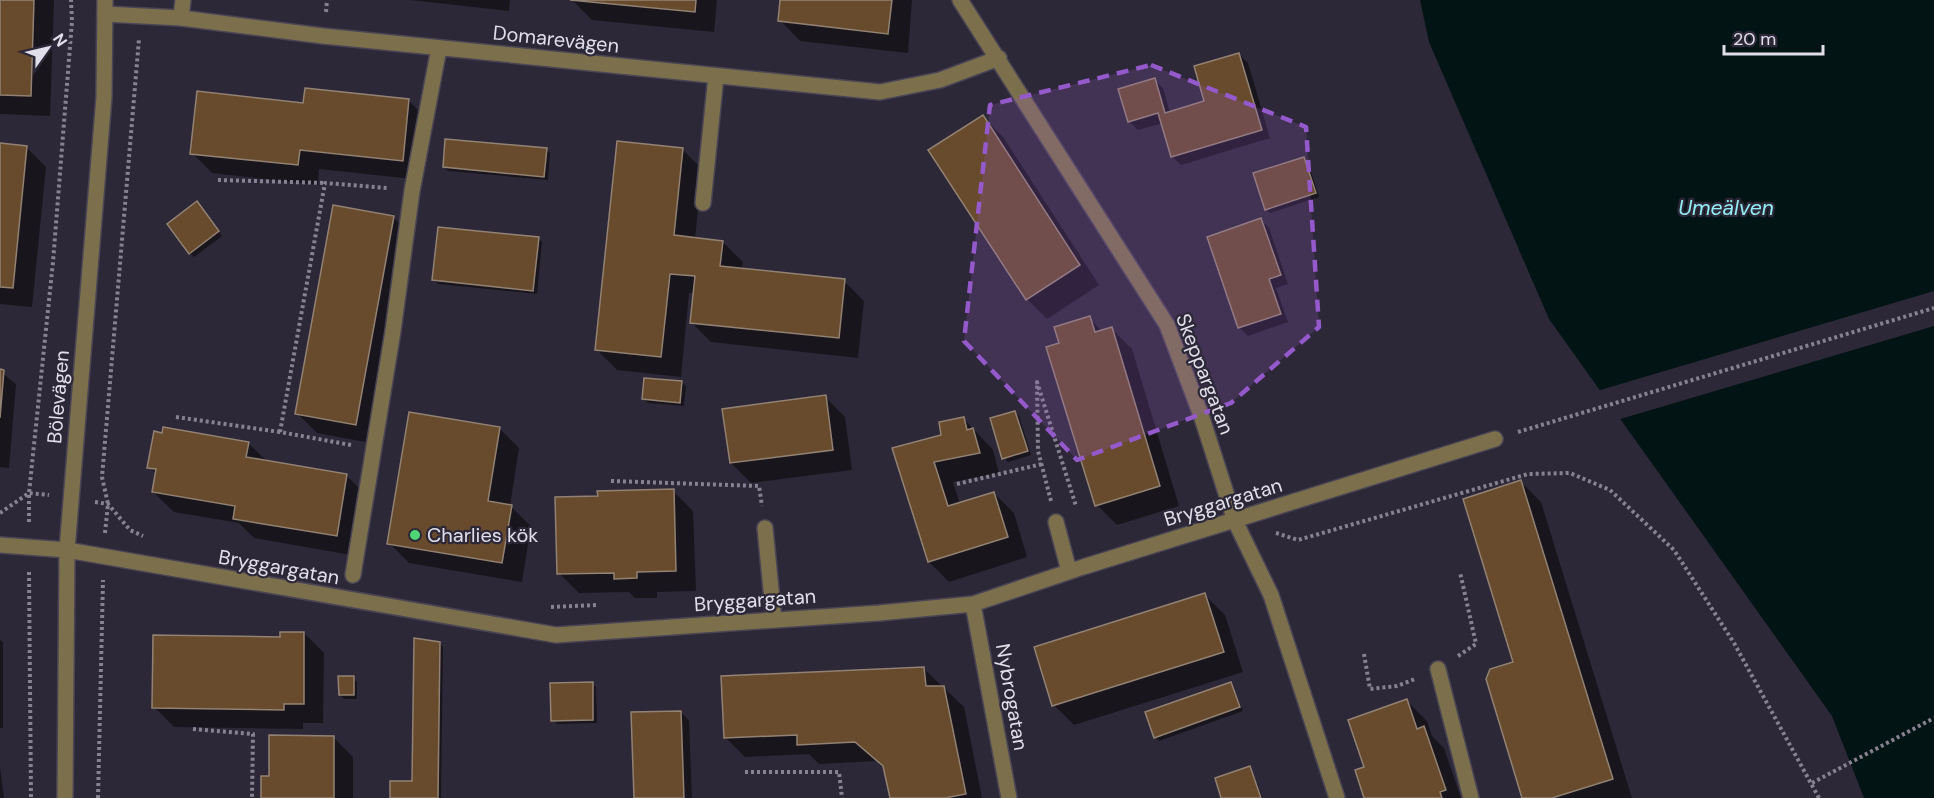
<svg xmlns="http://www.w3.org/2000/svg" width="1934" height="798" font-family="'DM Sans',sans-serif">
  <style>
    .water { fill: #031415 }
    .pier { fill: #2d2838 }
    .shadow { fill: #0007 }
    .building { fill: #684a2c; stroke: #928273; stroke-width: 1.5 }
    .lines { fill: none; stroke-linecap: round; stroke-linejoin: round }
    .minor-casing { stroke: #4a4554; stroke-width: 18 }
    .path { stroke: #868290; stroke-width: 4; stroke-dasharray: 3 3; stroke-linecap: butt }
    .minor { stroke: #7c704c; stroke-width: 15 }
    .marked { fill: #9459ca; fill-opacity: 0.2; stroke: #9459ca; stroke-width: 4.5; stroke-dasharray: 12 8; stroke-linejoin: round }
    .poi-dot { fill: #4ed675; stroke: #2d2838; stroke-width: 2 }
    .labels { text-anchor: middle; stroke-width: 4.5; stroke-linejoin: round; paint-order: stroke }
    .street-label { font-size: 20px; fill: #e1dfea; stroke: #2d2838 }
    .poi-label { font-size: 20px; fill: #e1dfea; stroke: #2d2838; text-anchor: start }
    .water-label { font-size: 21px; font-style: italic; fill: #92f0f5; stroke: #2d2838 }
  </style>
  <rect width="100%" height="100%" fill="#2d2838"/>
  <path class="water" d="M1420,0H1934V798H1864L1832,716L1549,319L1429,42Z"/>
  <path class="pier" d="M1934,291V326L1617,420L1597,391Z"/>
  <g class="shadow">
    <path d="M0,0H54L50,116L0,114Z"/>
    <path d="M410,0H510L509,11Z"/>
    <path d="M572,0H717L714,32L592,20Z"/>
    <path d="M782,0H912L908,53L800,41L780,20Z"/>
    <path d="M1239,54L1248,63L1270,138L1181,165L1172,156L1163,123L1138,130L1130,122L1120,90L1154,80L1163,88L1170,113L1206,102Z"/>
    <path d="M409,101L429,121L422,180L319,169L318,185L212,173L192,153L304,104Z"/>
    <path d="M983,117L1003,137L1099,285L1047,319L1027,299Z"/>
    <path d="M0,144L26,147L46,167L32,307L0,304Z"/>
    <path d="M546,149L550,153L548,180L448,171L444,167Z"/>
    <path d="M682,149L702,169L695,239L723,242L743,262L742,270L844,281L864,301L858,358L711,342L691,322L694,293H689L681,377L617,370L597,350Z"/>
    <path d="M1304,158L1308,162L1319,197L1270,213L1266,209Z"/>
    <path d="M201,207L222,236L194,257L190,253Z"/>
    <path d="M393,217L413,237L376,444L317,433L297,413Z"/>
    <path d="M1261,220L1269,228L1288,284L1276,288L1288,322L1248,336L1240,328L1209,237Z"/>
    <path d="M538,238L542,242L537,294L438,284L434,280Z"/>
    <path d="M1089,318L1103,332L1112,329L1132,349L1179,506L1117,525L1097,505L1061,344Z"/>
    <path d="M0,371L16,384L9,468L0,467Z"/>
    <path d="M682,382L686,386L684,406L648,403L644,399Z"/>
    <path d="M825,397L845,417L852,470L751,483L731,463Z"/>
    <path d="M1014,412L1019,416L1031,455L1008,462L1004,458Z"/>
    <path d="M964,419L993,450L999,473L953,482L960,504L994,493L1014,513L1027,557L949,582L929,562L894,449L943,436Z"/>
    <path d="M499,428L519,448L510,506L531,526L522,582L409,563L389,543Z"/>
    <path d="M248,443L268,462L347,476L367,496L357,556L254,538L239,523L174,512L153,492L157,475L149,467Z"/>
    <path d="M1521,482L1541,502L1632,798H1524L1515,663Z"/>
    <path d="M673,491L693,511L696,591L657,592V598H635L629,592L579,593L559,573L599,498Z"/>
    <path d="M1205,595L1225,615L1243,672L1074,725L1054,705Z"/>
    <path d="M304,633L324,653L323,723H303V729L174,727L154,707L281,638Z"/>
    <path d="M0,640L3,642V728H0Z"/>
    <path d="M439,643L443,647L441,798H391L413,783Z"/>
    <path d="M923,668L964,707L982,798H891L885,769L876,761L819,764L809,754L745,757L725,737Z"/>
    <path d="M353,678L357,682V699H344L340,695Z"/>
    <path d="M592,683L596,687L597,723L557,724L553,720Z"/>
    <path d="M1231,683L1243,711L1159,741L1155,737Z"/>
    <path d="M1407,701L1427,721L1432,736L1444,748L1461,798H1366V767Z"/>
    <path d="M681,712L689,721L692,798H636Z"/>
    <path d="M333,737L353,757V798H263L270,777Z"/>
    <path d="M0,767L4,798H0Z"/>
    <path d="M1250,767L1263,798H1223Z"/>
  </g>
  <g class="building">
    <path d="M0,0H34L31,96L0,95Z"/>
    <path d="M570,0H696L695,12Z"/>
    <path d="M780,0H892L888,34L778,21Z"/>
    <path d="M1239,53L1262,130L1171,157L1158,113L1128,122L1118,89L1155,78L1165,113L1204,101L1194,66Z"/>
    <path d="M305,88L409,99L403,161L300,150L298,165L190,154L197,91L303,103Z"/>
    <path d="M983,115L1080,265L1026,300L928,150Z"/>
    <path d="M445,139L547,148L544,177L443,167Z"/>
    <path d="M617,141L683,148L674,235L723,241L720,266L845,279L839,338L690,323L695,276L670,274L661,357L595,350Z"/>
    <path d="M0,143L27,146L13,288L0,287Z"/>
    <path d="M1304,157L1316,193L1265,210L1253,173Z"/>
    <path d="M197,201L219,231L189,254L167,224Z"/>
    <path d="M333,205L394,216L356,425L295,414Z"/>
    <path d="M1261,218L1281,275L1269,279L1281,314L1238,328L1207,237Z"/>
    <path d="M438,227L539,237L533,291L432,280Z"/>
    <path d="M1090,316L1095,332L1112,327L1160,486L1095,506L1046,347L1059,343L1054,327Z"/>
    <path d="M0,369L4,370L0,418Z"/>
    <path d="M644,378L682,381L680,403L642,399Z"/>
    <path d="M826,395L833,450L730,463L722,409Z"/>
    <path d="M1015,411L1028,451L1002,459L990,418Z"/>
    <path d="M409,412L500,427L488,501L512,505L502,563L387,544Z"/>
    <path d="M964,417L967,430L973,428L980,453L934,462L948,506L994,492L1008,537L928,562L892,448L941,435L939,422Z"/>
    <path d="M163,427L249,442L246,457L347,474L337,536L233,519L235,506L152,492L156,469L147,468L154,431L162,433Z"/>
    <path d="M1521,480L1613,779L1552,798H1522L1486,679L1490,669L1513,662L1463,499Z"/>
    <path d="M674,489L676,571L637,572V578L614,579V573L557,574L555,497L598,496L597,491Z"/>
    <path d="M1205,593L1224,652L1052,706L1034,647Z"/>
    <path d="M280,632H304V704H284V710L152,708L153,635L280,637Z"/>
    <path d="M414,638L440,642L438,798H390V781H412Z"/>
    <path d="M924,667L926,686H944L966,794L945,798H890L883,766L855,742L797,745V735L724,738L721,676Z"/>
    <path d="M338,676H354V695H339Z"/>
    <path d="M593,682V720L551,721L550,683Z"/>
    <path d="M1231,682L1240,707L1154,738L1145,712Z"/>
    <path d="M1407,699L1417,729L1424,726L1446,790L1440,792L1442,798H1364L1355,770L1364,767L1348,720Z"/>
    <path d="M681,711L684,798H634L631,712Z"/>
    <path d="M269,735L334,736V798H261V776H269Z"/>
    <path d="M1250,766L1261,798H1221L1215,778Z"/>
  </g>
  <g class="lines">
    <g class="minor-casing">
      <g id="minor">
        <path d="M960,0L1167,325L1201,415L1235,521L1271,595L1337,798"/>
        <path d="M105,14L181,18L323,36L880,92L940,80L999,58"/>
        <path d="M181,18L183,0"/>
        <path d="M703,203L716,76"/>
        <path d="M1056,522L1069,571"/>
        <path d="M765,528L774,620"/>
        <path d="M0,545L67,550L556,635L879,613L973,604L1083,567L1495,439"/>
        <path d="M353,575L393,331L412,191L439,48"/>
        <path d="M973,604L1009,798"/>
        <path d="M1438,669L1471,798"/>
        <path d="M65,798L67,550L104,97L105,0"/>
      </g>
    </g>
    <g class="path">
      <path d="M326,12L327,0"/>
      <path d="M218,180L325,183"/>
      <path d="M176,417L280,432"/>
      <path d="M1518,432L1934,308"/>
      <path d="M351,445L280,432L325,183L387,188"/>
      <path d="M611,481L759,486L762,506"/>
      <path d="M957,484L1042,464"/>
      <path d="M1051,501L1038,451L1037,382L1076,506"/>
      <path d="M95,502L108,504L130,530L143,536"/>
      <path d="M0,513L29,493L49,495"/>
      <path d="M29,522V493L53,262L72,21L71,0"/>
      <path d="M105,533L108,504L102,477L139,39"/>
      <path d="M1276,533L1298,540L1528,474L1570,473L1610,490L1674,550L1734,643L1819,798"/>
      <path d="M29,572L31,798"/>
      <path d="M551,607L598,605"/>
      <path d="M1364,654L1370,689L1397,686L1415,679"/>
      <path d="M1458,656L1476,644L1460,572"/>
      <path d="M193,729L253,734L252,798"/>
      <path d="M745,772H839L842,798"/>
      <path d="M1812,783L1934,718"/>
      <path d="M98,798L103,580"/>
    </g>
    <use href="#minor" class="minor"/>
  </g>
  <path class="marked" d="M1151,65L1306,127L1319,327L1231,403L1077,460L964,341L990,105Z"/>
  <circle class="poi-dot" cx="415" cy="535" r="6"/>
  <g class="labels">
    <g class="street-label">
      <text transform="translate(556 39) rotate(6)" y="7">Domarevägen</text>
      <text transform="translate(1205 374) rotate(69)" y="7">Skeppargatan</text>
      <text transform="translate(58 397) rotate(-85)" y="7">Bölevägen</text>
      <text transform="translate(1223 502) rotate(-17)" y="7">Bryggargatan</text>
      <text transform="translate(279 567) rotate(10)" y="7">Bryggargatan</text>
      <text transform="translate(755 600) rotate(-4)" y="7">Bryggargatan</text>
      <text transform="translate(1012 697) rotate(80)" y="7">Nybrogatan</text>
    </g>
    <g class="poi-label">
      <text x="427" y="542">Charlies kök</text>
    </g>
    <g class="water-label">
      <text x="1726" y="215">Umeälven</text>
    </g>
  </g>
  <g transform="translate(48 48) rotate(56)" stroke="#2d2838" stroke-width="4.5" paint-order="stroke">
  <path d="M0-4.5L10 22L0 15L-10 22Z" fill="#e1dfea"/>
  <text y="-9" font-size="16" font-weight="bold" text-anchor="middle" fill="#e1dfea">N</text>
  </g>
  <path d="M1724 45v9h99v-9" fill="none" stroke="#e1dfea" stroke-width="3"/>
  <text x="1733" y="45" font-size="18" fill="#e1dfea" stroke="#2d2838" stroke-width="4.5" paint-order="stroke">20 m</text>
</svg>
